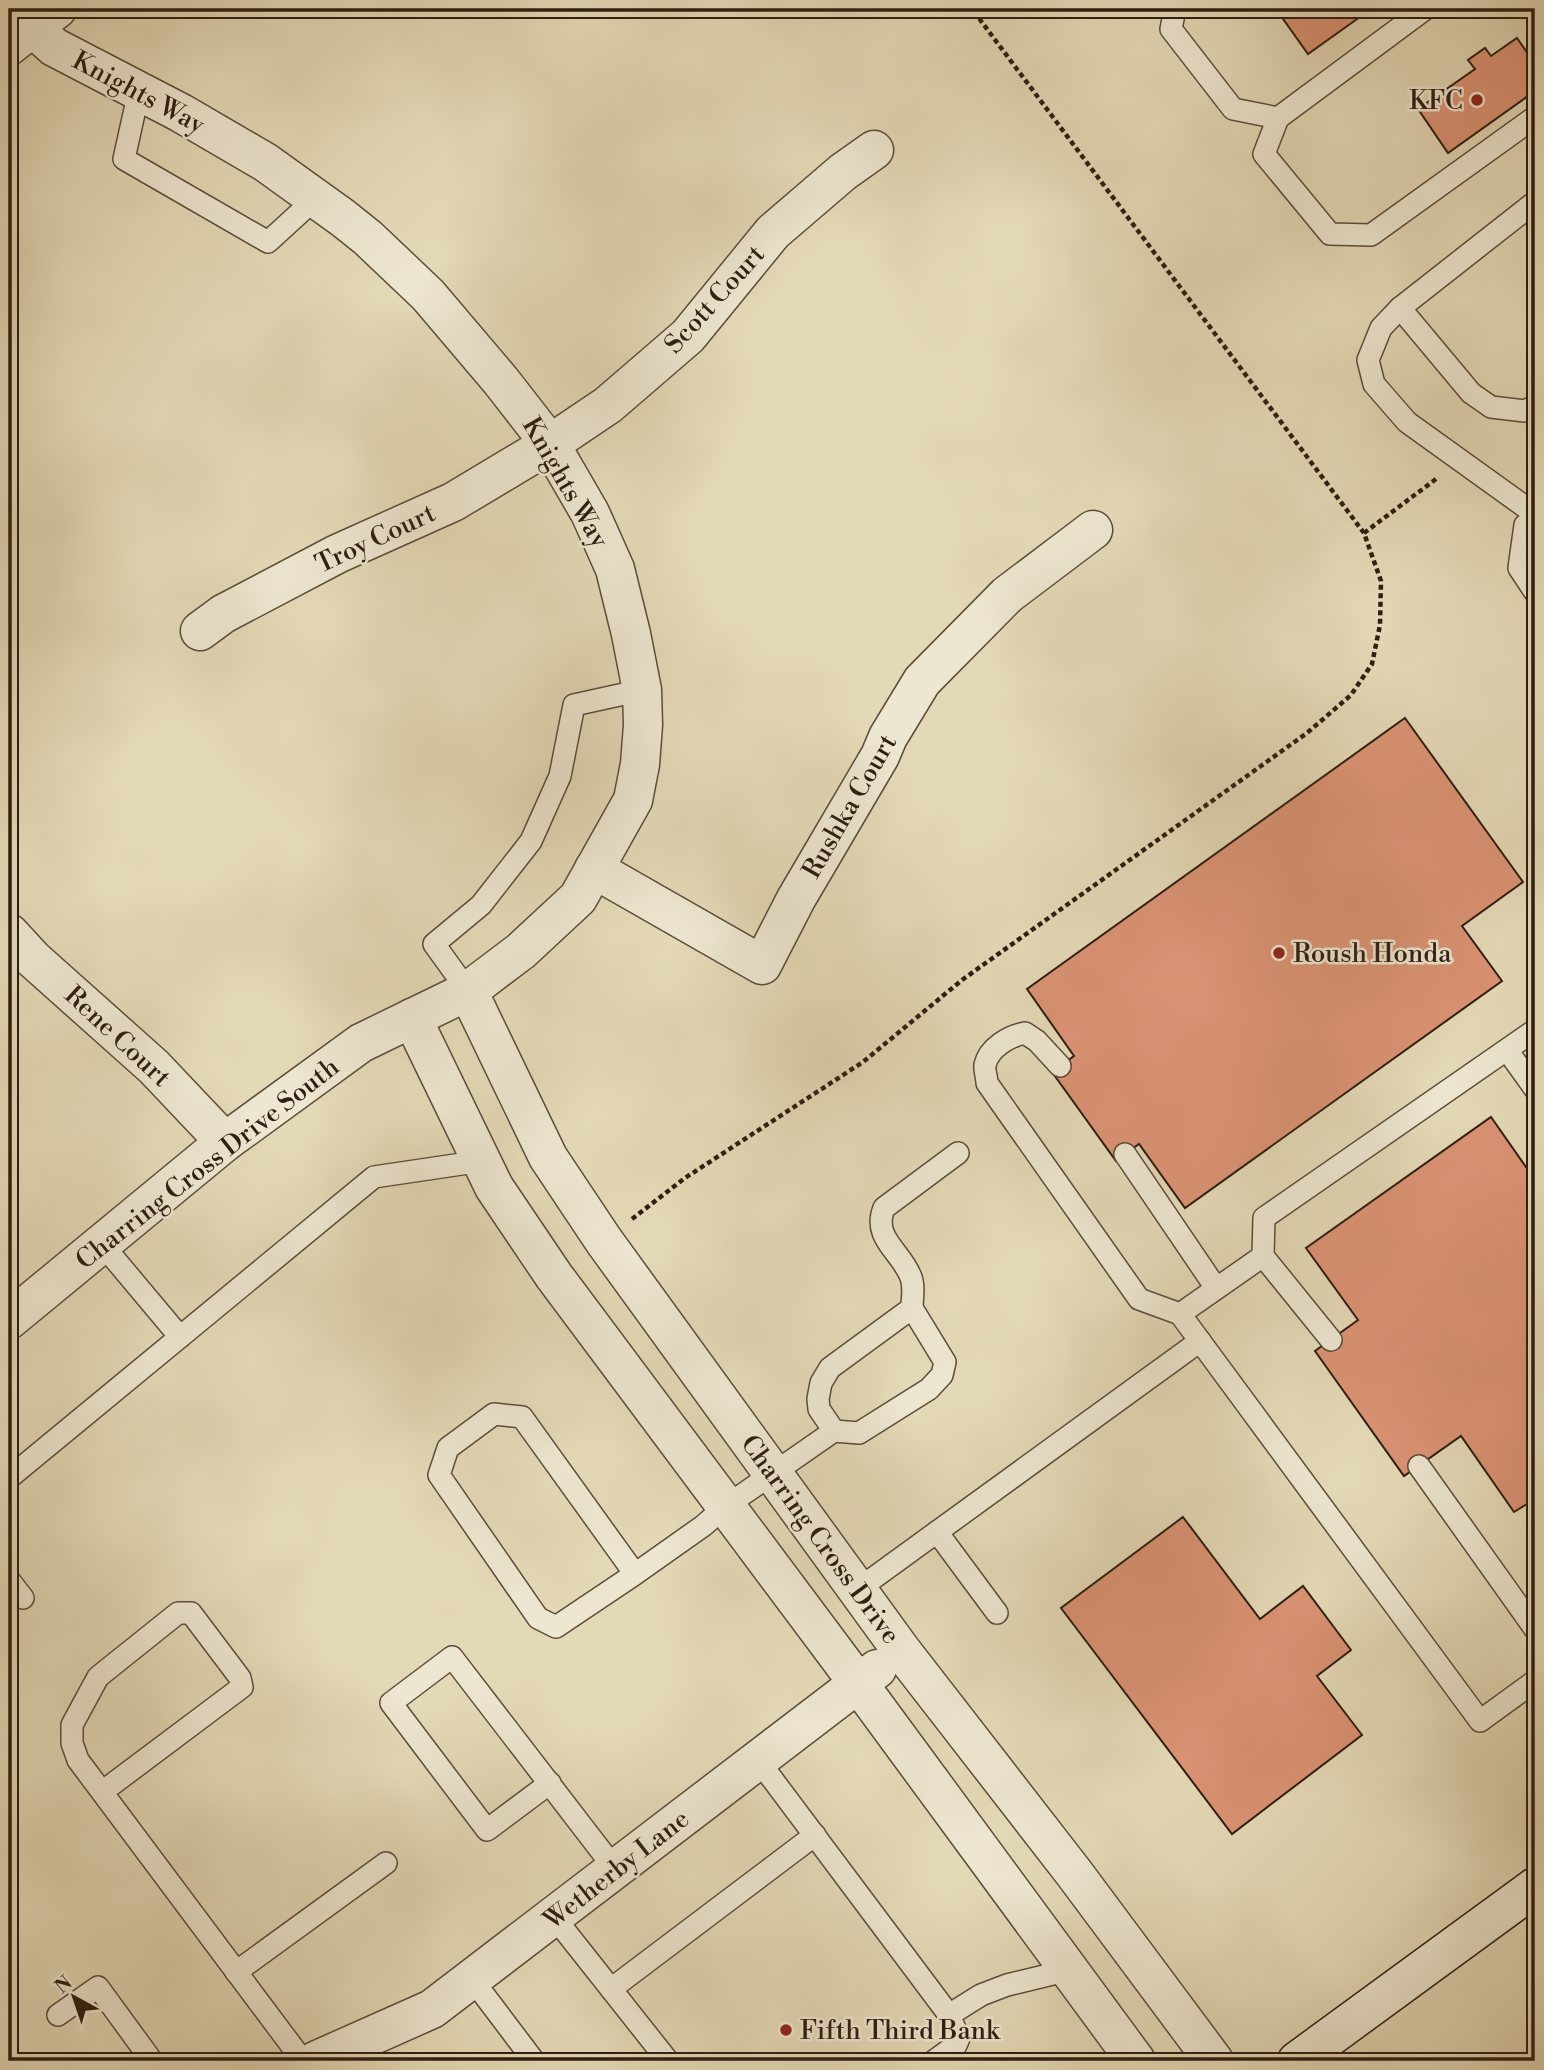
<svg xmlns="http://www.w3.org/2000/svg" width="1544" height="2070" font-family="'Libre Bodoni',serif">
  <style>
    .building { fill: #db9374; stroke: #2d1d12; stroke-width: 2 }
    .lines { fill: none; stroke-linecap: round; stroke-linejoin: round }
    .lane-casing { stroke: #5b4c3b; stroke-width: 24 }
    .street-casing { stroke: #5b4c3b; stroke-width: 41 }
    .secondary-casing { stroke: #2d1d12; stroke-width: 41 }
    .path { stroke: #2d1d12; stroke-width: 4.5; stroke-dasharray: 5 3.5; stroke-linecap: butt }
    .lane { stroke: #ede6d0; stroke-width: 21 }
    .street { stroke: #ede6d0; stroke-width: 38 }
    .secondary { stroke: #ede6d0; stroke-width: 38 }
    .poi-dot { fill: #8f2418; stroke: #ede6d0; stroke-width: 2.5 }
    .labels { text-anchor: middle; stroke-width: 5; stroke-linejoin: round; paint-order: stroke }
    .street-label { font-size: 26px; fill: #2d1d12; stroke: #ede6d0 }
    .poi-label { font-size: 26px; fill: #2d1d12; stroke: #ede6d0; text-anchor: start }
  </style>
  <rect width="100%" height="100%" fill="#e4d9b7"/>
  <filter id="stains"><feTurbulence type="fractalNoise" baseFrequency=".00286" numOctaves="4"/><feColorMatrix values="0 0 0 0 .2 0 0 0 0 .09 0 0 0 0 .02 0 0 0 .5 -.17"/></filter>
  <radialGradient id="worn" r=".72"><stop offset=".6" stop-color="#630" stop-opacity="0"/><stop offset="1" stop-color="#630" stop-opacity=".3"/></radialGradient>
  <g class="building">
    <path d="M1276,9H1371L1308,54Z"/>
    <path d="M1517,38L1535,64V91L1448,153L1418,109L1475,69L1468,60L1485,48L1491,56Z"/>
    <path d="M1405,718L1523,882L1462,926L1502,981L1185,1208L1139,1144L1116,1161L1052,1072L1074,1056L1027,989Z"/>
    <path d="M1491,1117L1535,1180V1499L1514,1512L1461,1436L1404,1476L1315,1351L1358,1320L1306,1248Z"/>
    <path d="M1183,1517L1260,1619L1303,1586L1351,1650L1317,1676L1362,1735L1232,1834L1061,1608Z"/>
    <path d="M1535,2052V2061H1522Z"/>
  </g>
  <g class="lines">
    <g class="lane-casing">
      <g id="lane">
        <path d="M1175,9L1171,29L1233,109L1278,118"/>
        <path d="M1425,9L1278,118L1264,154L1330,234L1371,235L1535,117"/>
        <path d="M139,91L124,159L268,242L316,198"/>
        <path d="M1535,202L1400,308L1381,328L1368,360L1374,384L1407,422L1535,514"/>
        <path d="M1400,308L1471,393L1491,407L1525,411L1535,406"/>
        <path d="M1535,518L1525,525L1519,568L1535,592"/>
        <path d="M468,991L434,944L481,905L531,841L560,776L574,705L642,690"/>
        <path d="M1507,1050L1535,1089"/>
        <path d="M1060,1066L1037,1041L1025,1033C1010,1036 989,1047 985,1065C984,1069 987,1078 987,1083L1139,1299L1180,1314L1480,1721L1535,1681"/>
        <path d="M1125,1154L1216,1288"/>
        <path d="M102,1244L180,1337"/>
        <path d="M1263,1256L1331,1340"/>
        <path d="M912,1308C912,1298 915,1285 910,1275C900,1251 872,1237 884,1208L958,1153"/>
        <path d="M1180,1314L1263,1256L1264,1218L1535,1030"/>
        <path d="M1419,1466L1535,1629"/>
        <path d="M9,1478L374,1177L482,1161"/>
        <path d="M937,1532L997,1613"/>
        <path d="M635,1574L522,1417L494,1414L448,1448L439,1475L538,1618L556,1627L635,1574L703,1526L726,1506L834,1431L859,1433L929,1389L942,1375L945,1362L912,1308L830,1368L821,1383L818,1399L819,1409L834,1431"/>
        <path d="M9,1580L23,1598"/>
        <path d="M857,1590L1200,1341"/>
        <path d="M758,1760L949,2015L959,2038L956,2045L934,2061"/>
        <path d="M550,1783L487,1830L391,1703L452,1657L615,1869"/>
        <path d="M102,1792L242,1687L240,1678L191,1613H178L98,1677L72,1725V1743L78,1760L303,2061"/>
        <path d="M554,1917L668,2061"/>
        <path d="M236,1972L386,1863"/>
        <path d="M472,1979L534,2061"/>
        <path d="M611,1989L815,1835"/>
        <path d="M58,2015L98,1987L152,2061"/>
        <path d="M949,2015L981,1995L1007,1985L1069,1970"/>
      </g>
    </g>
    <g class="street-casing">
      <g id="street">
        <path d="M9,46L57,9"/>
        <path d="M200,631L223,614L337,554L453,502L550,444L608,405L688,336L773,232L843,172L874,150"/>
        <path d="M594,869L762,965L796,899L880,756L888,737L922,681L1007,595L1093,530"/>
        <path d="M9,933L33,959L154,1067L225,1142"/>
        <path d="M468,991L548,1157L604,1241L901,1650L1074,1873L1214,2061"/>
        <path d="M412,1018L494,1187L554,1276L858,1683L1136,2061"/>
        <path d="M9,1320L225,1142L361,1043L468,991L521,951L578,898L633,800L640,764L643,725L642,690L631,634L615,569L590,513L550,444L501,381L428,295L368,238L343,218L265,162L181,113L54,47L33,28L17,9"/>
        <path d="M315,2061L432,2009L877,1669"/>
      </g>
    </g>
    <g class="secondary-casing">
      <path id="secondary" d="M1297,2061L1535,1887"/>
    </g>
    <g class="path">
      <path d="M1364,533L1436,479"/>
      <path d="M632,1219L685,1178L863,1062L962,980L1307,733L1351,695L1372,664L1380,625L1381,581L1364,533L972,9"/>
    </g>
    <use href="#lane" class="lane"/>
    <use href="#street" class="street"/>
    <use href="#secondary" class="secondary"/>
  </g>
  <g class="poi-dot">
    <circle cx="1477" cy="100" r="7"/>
    <circle cx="1279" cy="953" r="7"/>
    <circle cx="786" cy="2030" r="7"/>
  </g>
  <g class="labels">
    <g class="street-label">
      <text transform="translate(139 92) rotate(28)" y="9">Knights Way</text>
      <text transform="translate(714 299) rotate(-48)" y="9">Scott Court</text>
      <text transform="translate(566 482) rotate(60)" y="9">Knights Way</text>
      <text transform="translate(375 538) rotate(-25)" y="9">Troy Court</text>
      <text transform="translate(849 806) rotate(-60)" y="9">Rushka Court</text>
      <text transform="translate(118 1036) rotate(43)" y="9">Rene Court</text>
      <text transform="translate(207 1163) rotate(-38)" y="9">Charring Cross Drive South</text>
      <text transform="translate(821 1539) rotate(54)" y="9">Charring Cross Drive</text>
      <text transform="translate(616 1869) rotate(-38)" y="9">Wetherby Lane</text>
    </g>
    <g class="poi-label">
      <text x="1463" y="109" text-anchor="end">KFC</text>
      <text x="1293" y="962">Roush Honda</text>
      <text x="800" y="2039">Fifth Third Bank</text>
    </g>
  </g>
  <rect width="1544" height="2070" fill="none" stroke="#e4d9b7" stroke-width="35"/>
  <rect x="10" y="10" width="1523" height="2049" fill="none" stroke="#2d1d12" stroke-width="3.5"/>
  <rect x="18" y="18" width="1509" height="2035" fill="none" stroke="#2d1d12" stroke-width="2"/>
  <g transform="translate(74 1997) rotate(320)" stroke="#ede6d0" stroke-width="5" paint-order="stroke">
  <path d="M0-5L12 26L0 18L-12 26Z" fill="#2d1d12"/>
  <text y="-10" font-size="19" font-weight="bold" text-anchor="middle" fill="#2d1d12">N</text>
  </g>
  <rect width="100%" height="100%" filter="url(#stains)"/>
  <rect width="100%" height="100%" fill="url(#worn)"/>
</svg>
